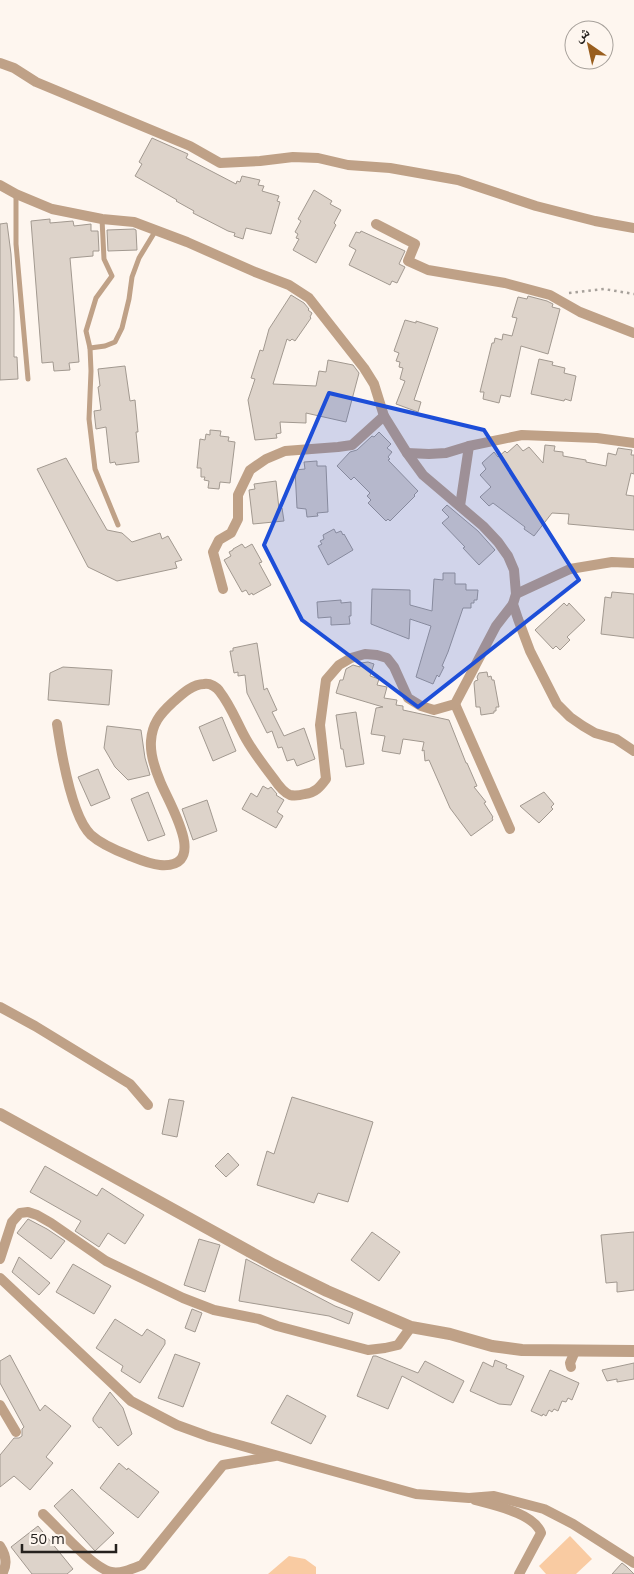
<svg xmlns="http://www.w3.org/2000/svg" width="634" height="1574" font-family="'Open Sans','Noto Naskh Arabic',sans-serif">
  <style>
    .green { fill: #f9cba2 }
    .building { fill: #ddd3ca; stroke: #a29990 }
    .lines { fill: none; stroke-linecap: round; stroke-linejoin: round }
    .path { stroke: #a7a19b; stroke-width: 2.5; stroke-dasharray: 2.5 4; stroke-linecap: butt }
    .service { stroke: #bfa187; stroke-width: 5 }
    .minor { stroke: #bfa187; stroke-width: 10 }
    .tertiary { stroke: #bfa187; stroke-width: 12 }
    .marked { fill: #1d4ed8; fill-opacity: 0.2; stroke: #1d4ed8; stroke-width: 4; stroke-linejoin: round }
  </style>
  <rect width="100%" height="100%" fill="#fef6ef"/>
  <g class="green">
    <path d="M570,1536L592,1559L576,1574H546L539,1566Z"/>
    <path d="M289,1556L305,1559L316,1567V1574H268Z"/>
  </g>
  <g class="building">
    <path d="M152,138L188,154L186,158L236,184L237,181L240,182L242,176L260,180L258,185L264,186L262,191L279,196L277,201L280,202L271,234L246,228L243,239L234,236L235,233L228,231L193,213L194,211L176,201L177,200L135,176L142,164L139,162Z"/>
    <path d="M314,190L332,201L330,204L341,210L334,223L336,225L316,263L293,250L299,239L296,238L298,234L295,232L301,221L298,219Z"/>
    <path d="M50,219V223L73,221L74,226L91,224V231H98L99,251H93V256L70,258L79,362L69,363L70,370L54,371L53,362L42,363L31,221Z"/>
    <path d="M7,223L11,254L14,310V357H17L18,379L0,380V224Z"/>
    <path d="M134,229L136,230L137,250L108,251L107,230Z"/>
    <path d="M361,231L405,251L399,264L405,267L397,283L392,281L390,285L349,265L356,250L349,246L356,232L360,233Z"/>
    <path d="M291,295L304,303L309,309L308,310L312,313L310,317L311,318L295,341L292,339L290,341L287,339L273,384L316,386L319,371L326,372L328,360L353,365L359,373L346,422L306,413V423L280,422L281,433L276,434L277,438L255,440L248,400L255,379L251,378L260,350L263,351L269,329Z"/>
    <path d="M528,296L547,301L553,304L552,307L560,309L548,354L521,346L510,397L501,395L499,403L483,399L484,392H480L492,343H494L495,338L502,340L503,334L512,336L517,318L512,317L518,297L527,299Z"/>
    <path d="M405,320L416,323V321L438,328L414,400L421,402L418,412L396,404L405,381L400,379L403,368L399,367L400,362L396,361L399,353L394,351Z"/>
    <path d="M539,359L553,362L552,365L565,368L564,373L576,376L571,401L565,399L564,401L531,394Z"/>
    <path d="M125,366L130,401L135,400L138,432H136L139,462L116,465L115,462L110,463L106,427L96,429L94,411L101,410L98,387L100,386L98,369Z"/>
    <path d="M210,430L221,431L220,436L229,437L228,441L235,442L230,483L220,482L219,489L208,488L209,481L204,480L205,477H201V468H197L200,439L205,440L206,434L210,435Z"/>
    <path d="M379,432L391,444L387,448L392,452L388,457L390,459L388,460L418,491L414,495L415,496L390,521L388,519L386,521L368,503L371,500L367,496L370,493L354,477L351,480L337,466L350,452L357,450L372,436L374,437Z"/>
    <path d="M517,444L523,451L529,447L543,463L545,445L555,446L554,451L563,452V456L586,460V462L606,466L608,453L616,455L618,448L632,450L631,455H634V474L631,473L626,495L634,496V530L568,524L569,514L552,513L534,536L524,529L525,527L493,503L489,506L480,497L491,487L480,475L486,469L482,463L494,452L498,457L505,451L507,453Z"/>
    <path d="M66,458L107,530L122,533L132,542L160,533L162,539L168,536L182,560L175,562L177,568L117,581L88,567L37,469Z"/>
    <path d="M317,461V466H326L328,512L317,513L318,516L307,517L306,509L297,508L295,470L305,469L304,462Z"/>
    <path d="M276,481L279,509L282,508L284,521L253,524L249,490L255,489L254,484Z"/>
    <path d="M447,505L478,531L495,550L479,565L463,548L465,547L442,523L449,517L442,510Z"/>
    <path d="M334,529L336,533L341,531L343,535L344,534L353,550L328,565L318,546L322,544L320,541L324,539L323,535Z"/>
    <path d="M242,544L245,548L252,544L262,562L259,563L271,585L253,595L252,593L249,595L246,590L242,592L224,560L231,556L229,552L233,550V549Z"/>
    <path d="M443,573H455V584H466V590H478L477,600H474V603H471V608H463L448,652L442,666L444,667L439,677L437,675L433,684L416,677L431,626L410,619L409,639L371,624L372,589L410,590V605L432,611L434,579L443,580Z"/>
    <path d="M612,592L634,594V638L601,634L605,597L611,598Z"/>
    <path d="M341,600V603L351,602V616H349L350,624L331,625V617L318,618L317,602Z"/>
    <path d="M564,603L567,606L569,603L585,620L567,637L570,640L560,650L556,646L553,649L535,630Z"/>
    <path d="M257,643L264,690L267,688L277,710L272,712L284,736L304,728L315,759L297,766L294,759L287,761L282,747L278,748L272,731L267,733L247,693L245,675L238,676V672L234,673L230,651H233V648Z"/>
    <path d="M368,662L374,664L370,676L379,679L377,685L387,687L384,698L397,700L396,705L403,706V710L449,720L466,763H467L477,786L474,787L486,802L484,803L493,817L492,818L493,820L471,836L450,808L429,760L425,761L424,750L422,751L424,742L403,739L400,754L382,751L385,736L371,734L376,708L383,707L336,693L340,680H343L346,669L353,665L360,667L361,663Z"/>
    <path d="M63,667L112,670L109,705L48,700L50,673Z"/>
    <path d="M487,672L488,677L491,676L492,680H494L499,707H496V711H494V713L481,715L480,707H476L474,683L475,681L478,680L477,677L479,673Z"/>
    <path d="M356,712L364,764L346,767L343,749H341L336,715Z"/>
    <path d="M222,717L236,751L213,761L199,727Z"/>
    <path d="M107,726L141,730L145,758L150,775L128,780L115,767L104,748Z"/>
    <path d="M98,769L110,798L91,806L78,777Z"/>
    <path d="M263,786L268,789L271,787L277,794L276,795L284,800L277,812L283,816L276,828L242,809L251,793L257,797Z"/>
    <path d="M148,792L165,835L148,841L131,799Z"/>
    <path d="M544,792L554,804L551,807L553,809L539,823L520,806Z"/>
    <path d="M207,800L217,831L193,840L182,809Z"/>
    <path d="M292,1097L373,1122L348,1202L318,1193L314,1203L257,1185L267,1151L274,1154Z"/>
    <path d="M169,1099L184,1101L177,1137L162,1134Z"/>
    <path d="M228,1153L239,1165L226,1177L215,1166Z"/>
    <path d="M45,1166L97,1196L102,1188L144,1215L125,1244L108,1233L99,1247L75,1231L81,1221L30,1192Z"/>
    <path d="M28,1219L47,1229L65,1241L51,1259L17,1233Z"/>
    <path d="M372,1232L400,1252L379,1281L351,1260Z"/>
    <path d="M634,1232V1290L617,1292V1282L606,1283L601,1235Z"/>
    <path d="M199,1239L220,1245L205,1292L184,1285Z"/>
    <path d="M19,1257L50,1283L39,1295L12,1272Z"/>
    <path d="M246,1259L335,1306L353,1313L349,1324L329,1316L239,1301Z"/>
    <path d="M73,1264L111,1286L94,1314L56,1292Z"/>
    <path d="M192,1309L202,1313L195,1332L185,1328Z"/>
    <path d="M115,1319L142,1336L147,1329L165,1340V1344L140,1383L121,1371L123,1366L96,1348Z"/>
    <path d="M175,1354L200,1363L183,1407L158,1398Z"/>
    <path d="M10,1355L40,1411L45,1405L71,1426L46,1457L53,1463L30,1490L14,1476L0,1487V1455L14,1438H19L22,1436V1429L24,1427L0,1383V1361Z"/>
    <path d="M373,1356H376L418,1373L425,1361L464,1381L453,1403L402,1376L388,1409L357,1396Z"/>
    <path d="M495,1360L507,1365L506,1368L524,1376L511,1405L499,1404L470,1391L483,1362L493,1367Z"/>
    <path d="M634,1363V1379L617,1382V1379L607,1381L602,1370Z"/>
    <path d="M550,1370L579,1383L572,1400L568,1398L566,1402L562,1401L558,1411L554,1409L552,1412L549,1410L546,1416L543,1414L542,1416L531,1411Z"/>
    <path d="M110,1392L123,1408L132,1434L118,1446L101,1427L99,1428L93,1421V1418Z"/>
    <path d="M287,1395L326,1416L311,1444L271,1423Z"/>
    <path d="M119,1463L127,1470L128,1468L159,1492L138,1518L100,1488Z"/>
    <path d="M72,1489L114,1533L95,1551L54,1506Z"/>
    <path d="M38,1526L73,1569L67,1574H32L11,1547Z"/>
    <path d="M622,1563L627,1567L634,1574H612Z"/>
  </g>
  <g class="lines">
    <path class="path" d="M569,293L604,289L634,294"/>
    <g class="service">
      <path d="M16,194V244L28,379"/>
      <path d="M102,219L104,259L112,276L96,298L86,331L90,348L91,371L89,419L95,469L118,525"/>
      <path d="M90,348L105,346L115,342L122,328L129,299L132,277L139,258L156,230"/>
    </g>
    <g class="minor">
      <path d="M0,63L14,68L36,82L190,146L220,163L260,161L293,157L318,158L348,165L390,168L458,180L536,206L595,221L634,228"/>
      <path d="M0,185L16,194L52,209L102,219L134,222L187,242L255,272L289,285L309,298L364,368L374,384L384,416L407,453L423,475L483,526L498,542L508,556L514,570L516,594L513,604L518,619L530,651L557,704L570,717L583,726L595,733L616,739L634,751"/>
      <path d="M376,224L415,244L408,261L428,270L505,283L550,295L580,312L634,333"/>
      <path d="M407,453L429,454L446,453L469,446L522,435L597,438L634,443"/>
      <path d="M460,506L469,446"/>
      <path d="M223,589L213,552L219,540L231,533L238,519V495L250,470L266,459L285,451L338,447L352,445L384,416"/>
      <path d="M516,594L570,569L612,562L634,563"/>
      <path d="M455,704L510,829"/>
      <path d="M57,724C61,751 71,816 91,835C101,844 115,850 128,855C138,859 149,864 160,865C211,869 168,802 160,781C155,769 150,754 151,741C152,724 160,714 172,703C181,695 192,684 204,684C210,683 217,687 220,692C231,706 237,723 246,739C254,753 264,766 274,779C278,785 283,792 290,795C295,796 301,795 305,794C315,793 320,787 326,779L320,725L326,680L339,665L351,658L365,654L377,655L387,658L394,667L408,698L421,706L434,710L455,704L496,626L513,604"/>
      <path d="M0,1007L35,1026L130,1084L148,1105"/>
      <path d="M0,1259L12,1222L20,1213L28,1212L37,1215L51,1223L106,1261L183,1298L214,1310L259,1319L277,1326L368,1350L385,1348L398,1345L411,1327"/>
      <path d="M0,1278L131,1401L177,1425L210,1437L416,1494L469,1498L494,1496L544,1509L573,1524L634,1563"/>
      <path d="M571,1367L570,1363L575,1351"/>
      <path d="M0,1405L16,1432"/>
      <path d="M475,1500C493,1505 534,1513 541,1533L519,1574"/>
      <path d="M43,1514C58,1528 93,1568 111,1572C121,1574 132,1569 142,1565L223,1465L275,1456"/>
      <path d="M0,1546C6,1555 8,1564 2,1574"/>
    </g>
    <path class="tertiary" d="M0,1114L274,1265L327,1291L411,1327L450,1334L492,1346L522,1350L634,1351"/>
  </g>
  <path class="marked" d="M329,393L484,430L579,580L418,707L302,620L264,545Z"/>
  <g transform="translate(589 45) rotate(326)"><circle r="24" fill="#fef6ef" stroke="#a7a19b"/>
  <path d="M0-4L9 19L0 12L-9 19Z" fill="#995e1e"/>
  <text y="-8" font-size="14" font-weight="bold" text-anchor="middle" fill="#25211e">ش</text>
  </g>
  <path d="M22 1544v8h94v-8" fill="none" stroke="#25211e" stroke-width="2.5"/>
  <text x="30" y="1544" font-size="15" fill="#25211e" stroke="#fef6ef" stroke-width="4" paint-order="stroke">50 m</text>
</svg>
